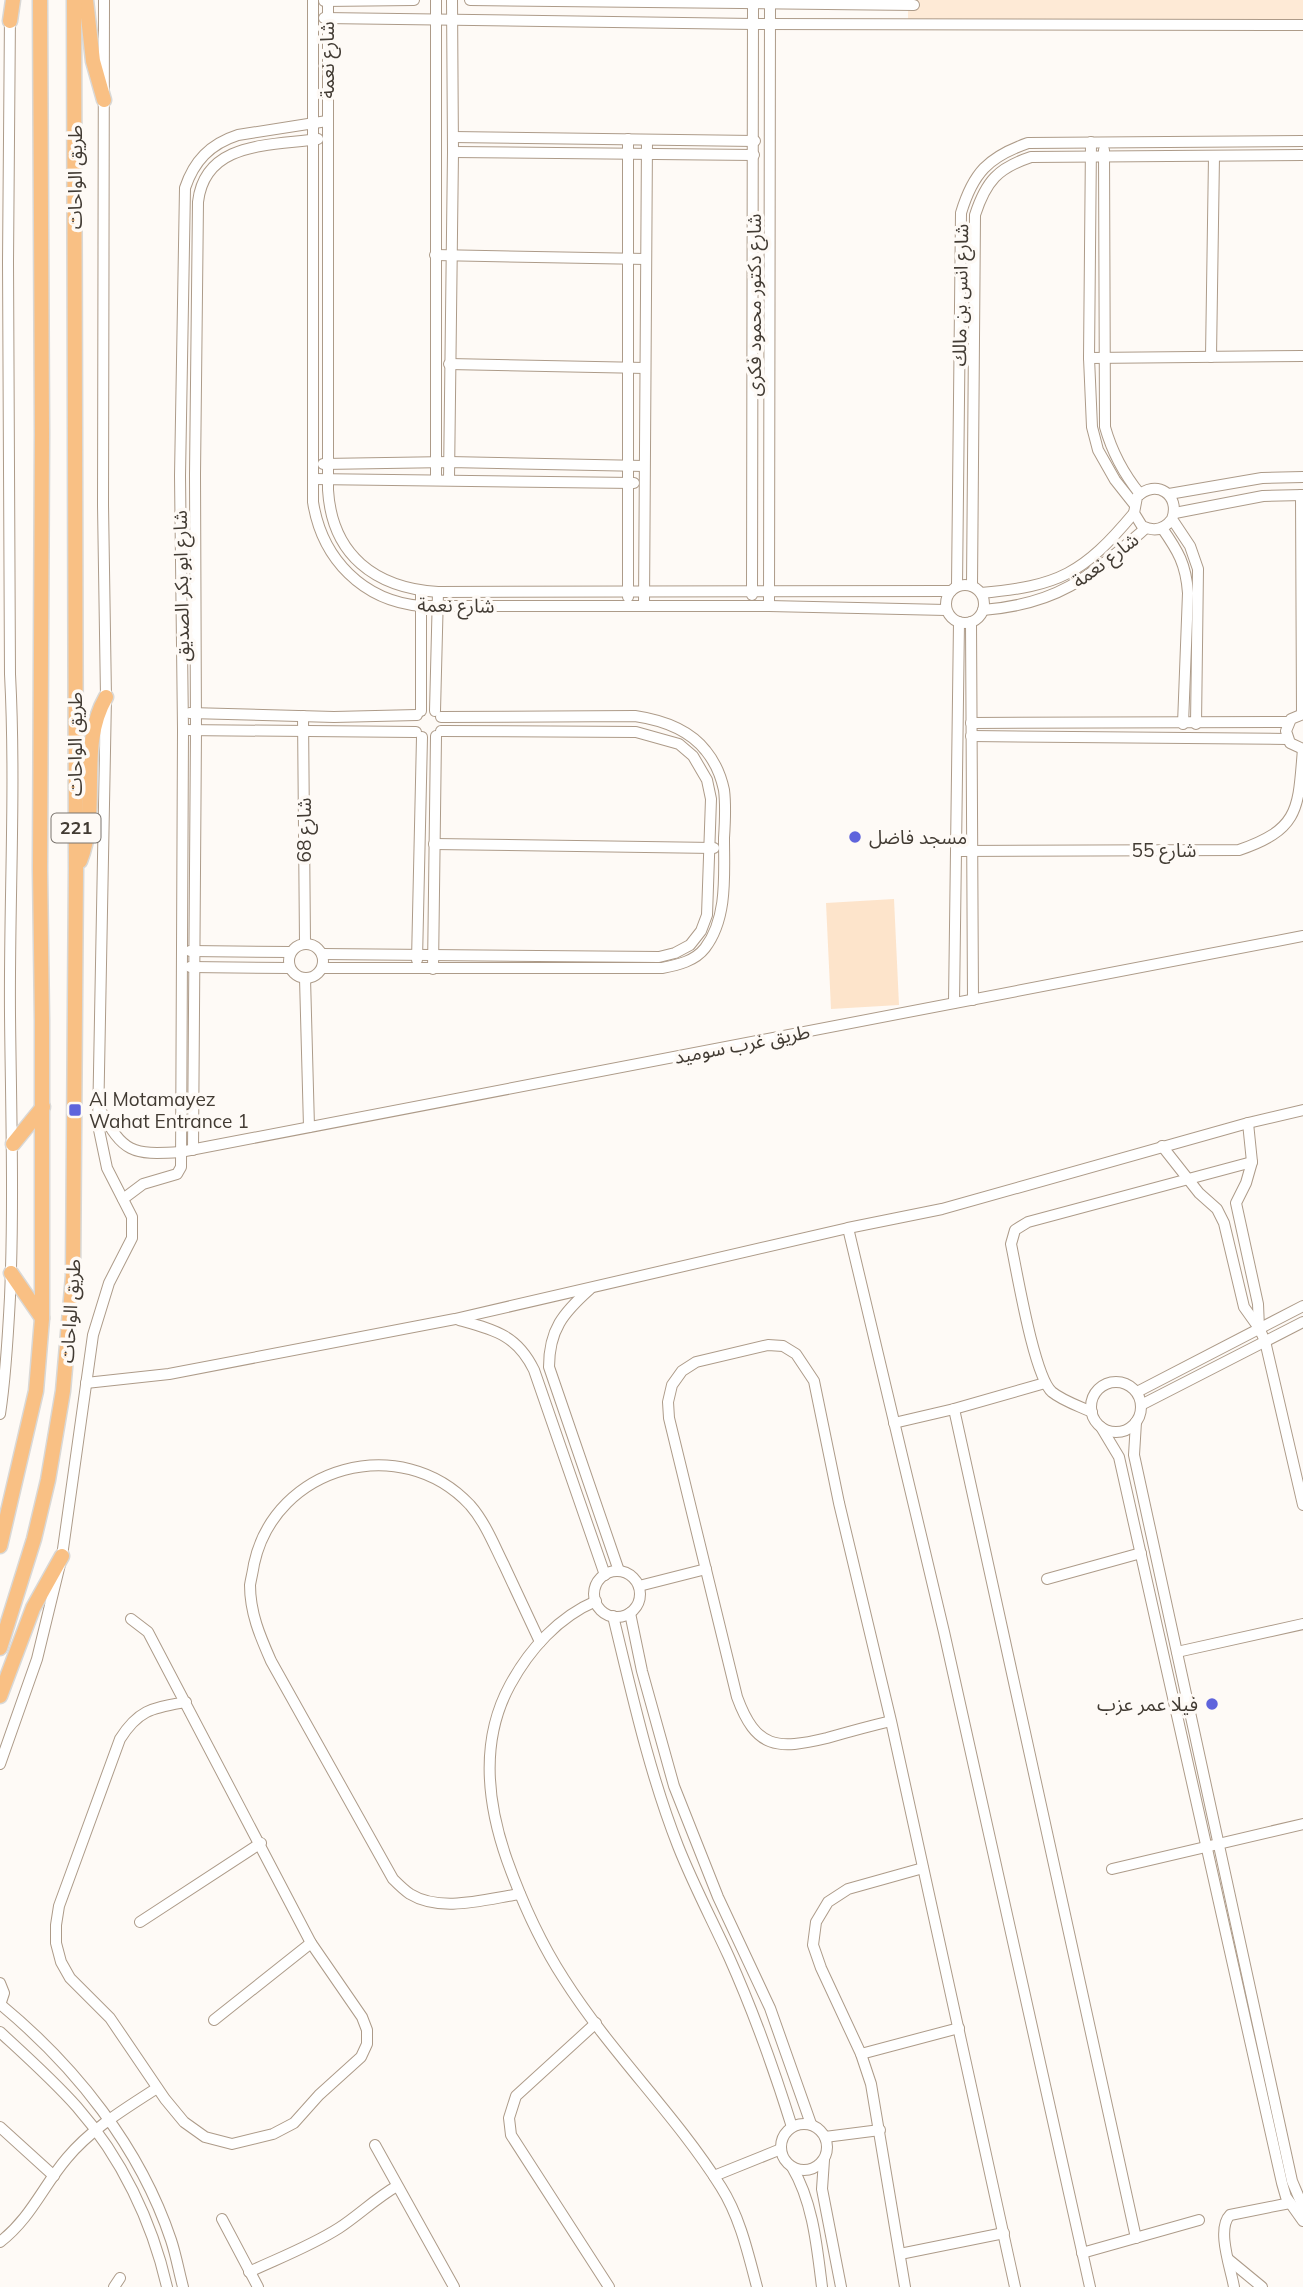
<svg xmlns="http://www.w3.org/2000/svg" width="1303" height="2287" font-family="Mulish,'Noto Sans Arabic',sans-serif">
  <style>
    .built { fill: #feead6 }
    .green { fill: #fde4cb }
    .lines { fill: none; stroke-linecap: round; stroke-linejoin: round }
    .minor-casing { stroke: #ad9b89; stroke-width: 12 }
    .highway-casing { stroke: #d9d8d6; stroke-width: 17 }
    .minor { stroke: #fff; stroke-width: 10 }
    .highway { stroke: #f9c084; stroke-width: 14 }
    .poi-dot { fill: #5f64dc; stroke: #fefaf6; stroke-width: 2.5 }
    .labels { text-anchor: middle; stroke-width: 7; stroke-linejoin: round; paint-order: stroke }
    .shield { fill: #fefaf6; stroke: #7a746e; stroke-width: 2 }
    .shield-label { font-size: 18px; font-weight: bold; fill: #423b33 }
    .street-label { font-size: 19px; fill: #423b33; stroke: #fefaf6 }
    .poi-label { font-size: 19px; fill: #423b33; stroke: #fefaf6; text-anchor: start }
  </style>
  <rect width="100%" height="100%" fill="#fefaf6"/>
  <path class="built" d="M908,0H1303V20L908,19Z"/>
  <path class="green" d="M894,899L899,1005L831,1009L826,903Z"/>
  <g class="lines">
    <g class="minor-casing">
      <g id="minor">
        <path d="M313,0V502C322,559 363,601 421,606H769L946,610"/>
        <path d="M328,0V490C332,555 375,588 438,592L951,591"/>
        <path d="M470,0L914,5"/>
        <path d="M324,1L414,0"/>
        <path d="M324,18L753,24L1303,25"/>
        <path d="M453,137L755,141"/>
        <path d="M1091,142L1089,358L1092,427L1098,450L1115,480L1134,504"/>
        <path d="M1104,150L1105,427C1112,452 1123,473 1140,494"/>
        <path d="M453,152L754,155"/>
        <path d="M435,255L646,259"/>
        <path d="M1211,357L1214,156"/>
        <path d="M1089,358L1303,356"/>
        <path d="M449,364L645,368"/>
        <path d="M323,464L449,462L644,466"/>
        <path d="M313,479L634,483"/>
        <path d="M449,479L453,152L452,0"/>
        <path d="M436,480V0"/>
        <path d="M1169,494L1262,478L1303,477"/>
        <path d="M1301,495L1302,714"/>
        <path d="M1175,513L1263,496L1303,495"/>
        <path d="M1172,519C1164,530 1154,532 1142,526L1134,513L1137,497C1156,478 1181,495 1172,519L1190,546L1198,569L1196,724"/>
        <path d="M1162,528C1178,551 1186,564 1188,593L1183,724"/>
        <circle cx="965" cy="604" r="19"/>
        <path d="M957,586L961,213C973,173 988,157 1028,143L1303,141"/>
        <path d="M972,586L975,215C986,181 998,168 1031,157L1303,155"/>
        <path d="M421,591V711"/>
        <path d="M981,593C1059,586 1083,574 1134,513"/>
        <path d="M752,595L753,4"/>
        <path d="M628,597V139"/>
        <path d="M644,605L647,140"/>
        <path d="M769,606L770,4"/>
        <path d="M983,610C1060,604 1090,576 1146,528"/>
        <path d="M971,622L973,1000"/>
        <path d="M435,711L438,592"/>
        <path d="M190,713L334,717L417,715"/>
        <path d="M1303,714L1291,719L1286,731L1290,743L1303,749"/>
        <path d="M303,716L305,943"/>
        <path d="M971,723L1288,722"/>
        <path d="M183,730L416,732"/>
        <path d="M971,736L1287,739"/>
        <path d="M434,844L714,848"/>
        <path d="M956,851L1239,850C1301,829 1298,807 1303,749"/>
        <circle cx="306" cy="961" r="17"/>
        <path d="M190,951L291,952"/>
        <path d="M322,954L659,957L675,953L690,945L701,931L707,915L711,799L707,780L693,756L679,744L636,732L441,731"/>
        <path d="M417,960L422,737"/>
        <path d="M190,967L290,968"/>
        <path d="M322,968H662C678,965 695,961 705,948C728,918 724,874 724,838C725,823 726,806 724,790C721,776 715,762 706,751C689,729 662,720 635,716L441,717"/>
        <path d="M433,969L436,736"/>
        <path d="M305,978L309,1127"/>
        <path d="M954,1003L959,622"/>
        <path d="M100,1109C123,1153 132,1155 180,1152L1303,936"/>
        <path d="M1248,1123L1252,1162L1246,1183L1236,1203L1258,1304L1259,1328"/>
        <path d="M1162,1146L1199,1193L1217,1209L1224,1223L1244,1307L1259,1328L1265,1341L1303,1505"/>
        <path d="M193,1150L196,730L195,475L198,202C205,141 270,146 318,139"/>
        <path d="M123,1199L143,1184L177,1174L181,1167L183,730L180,476L185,188C194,161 210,144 238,135L327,121"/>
        <path d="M848,1228L944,1632L1090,2287"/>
        <path d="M590,1289C563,1313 549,1330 549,1367L619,1571"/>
        <path d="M459,1320C495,1330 517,1335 534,1370L605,1575"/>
        <circle cx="1116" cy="1407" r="25"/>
        <path d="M86,1383L169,1374L455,1319L848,1228L942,1209L1248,1123L1303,1110"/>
        <path d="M1137,1392L1303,1306"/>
        <path d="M1141,1405L1303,1322"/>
        <path d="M954,1409L1136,2238"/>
        <path d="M1092,1412C1079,1406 1063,1401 1052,1392C1034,1376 1017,1272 1011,1244L1015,1230L1028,1222L1252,1162"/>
        <path d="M0,1414C6,1375 8,1336 10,1297C14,1203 11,1109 10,1015C9,902 16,788 10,674L8,262L10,15"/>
        <path d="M1136,1422L1134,1455L1292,2181L1303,2207"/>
        <path d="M894,1423L954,1409L1045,1383"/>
        <path d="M1101,1427L1119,1457L1282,2183L1286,2197L1303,2221"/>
        <circle cx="617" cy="1594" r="23"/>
        <path d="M1047,1579L1141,1553"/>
        <path d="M639,1586L706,1569"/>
        <path d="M596,1601C558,1617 529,1650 510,1685C480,1740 487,1803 507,1860C522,1902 540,1942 564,1979C611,2053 675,2114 721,2187C740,2217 748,2253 757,2287"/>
        <path d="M630,1613L642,1671L674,1786L718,1897L770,2008L811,2124"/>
        <path d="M613,1616C632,1694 649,1772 678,1846C693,1884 712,1920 729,1957C754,2013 774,2069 792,2127"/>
        <path d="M131,1619L148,1632L311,1943L362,2017L367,2030V2044L361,2057L319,2095L294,2123L273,2134L232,2144L205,2137L184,2122L165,2099L110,2018L70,1978L61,1962L56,1943V1925L59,1906L120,1739C139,1709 153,1708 186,1702"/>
        <path d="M1177,1652L1303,1624"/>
        <path d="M891,1721C870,1726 848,1732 827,1738C777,1750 756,1749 737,1697L669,1418L668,1402L672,1385L682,1371L696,1362L768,1345L783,1346L796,1354L814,1381L839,1503L891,1721L1015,2287"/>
        <path d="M0,1764L37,1659L62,1556L93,1335L109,1283L132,1238V1217L107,1168L98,1125L106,697L103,505L104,0"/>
        <path d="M1112,1869L1303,1824"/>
        <path d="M520,1894C486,1899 441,1913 410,1894C404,1890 398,1884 393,1879L271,1661C260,1636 250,1613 250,1585C251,1579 253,1571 254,1564C275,1466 401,1431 470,1505C485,1522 494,1545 504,1565C516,1591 528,1616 540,1642"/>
        <path d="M140,1922L261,1843"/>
        <path d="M0,1983L4,1993L0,2005"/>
        <path d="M0,2004C75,2066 140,2147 171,2240C176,2255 179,2272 183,2287"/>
        <path d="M214,2020L311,1943"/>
        <path d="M596,2023L516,2096L509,2118L511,2135L609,2287"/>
        <path d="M0,2032C26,2056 53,2080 77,2107C121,2157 152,2221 167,2287"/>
        <path d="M861,2054L959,2028"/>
        <circle cx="804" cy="2147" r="23"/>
        <path d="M0,2127L54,2176"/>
        <path d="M825,2137L880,2130"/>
        <path d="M375,2145L454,2287"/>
        <path d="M824,2160L822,2189L841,2287"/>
        <path d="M792,2167C813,2202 817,2247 822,2287"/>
        <path d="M714,2176L781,2149"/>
        <path d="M222,2219L258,2287"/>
        <path d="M0,2242C31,2218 43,2186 67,2158C92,2128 125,2109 157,2088"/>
        <path d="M1082,2253L1199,2220"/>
        <path d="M900,2254L1004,2233"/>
        <path d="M1228,2259L1262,2287"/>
        <path d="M249,2272C279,2258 311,2246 339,2228C359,2215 376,2198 397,2186"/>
        <path d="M114,2287L120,2278"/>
        <path d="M905,2287L871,2084L861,2054L821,1968L813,1945L816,1922L828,1902L848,1889L923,1868"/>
        <path d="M1234,2287C1231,2269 1216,2229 1230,2215L1290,2203"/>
      </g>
    </g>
    <g class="highway-casing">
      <g id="highway">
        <path d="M86,0L93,61L104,100"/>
        <path d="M10,21L13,0"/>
        <path d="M80,861C101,808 77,747 106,697"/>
        <path d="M13,1144L43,1107"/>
        <path d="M11,1273L42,1318"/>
        <path d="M0,1546L36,1391L42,1319V1021L40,869L42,434L40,0"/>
        <path d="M0,1648L34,1539L48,1480L63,1391L73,1276L76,868L74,0"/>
        <path d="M0,1696L33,1608L62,1556"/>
      </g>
    </g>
    <use href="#minor" class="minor"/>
    <use href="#highway" class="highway"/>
  </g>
  <g class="poi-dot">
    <circle cx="855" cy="837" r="7"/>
    <rect x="68" y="1103" width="14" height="14" rx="3.5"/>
    <circle cx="1212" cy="1704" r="7"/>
  </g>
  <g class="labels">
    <rect class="shield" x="51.5" y="813.5" width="49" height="29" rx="5"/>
    <g class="shield-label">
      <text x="76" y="834">221</text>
    </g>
    <g class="street-label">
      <text transform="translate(327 60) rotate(-90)" y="7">شارع نعمة</text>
      <text transform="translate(75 177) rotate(-90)" y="7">طريق الواحات</text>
      <text transform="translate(960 295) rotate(-89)" y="7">شارع انس بن مالك</text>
      <text transform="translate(754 305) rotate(-90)" y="7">شارع دكتور محمود فكرى</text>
      <text transform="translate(1105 560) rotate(-37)" y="7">شارع نعمة</text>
      <text transform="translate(181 586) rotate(-91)" y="7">شارع ابو بكر الصديق</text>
      <text transform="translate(456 605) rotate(1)" y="7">شارع نعمة</text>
      <text transform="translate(75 744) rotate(-90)" y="7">طريق الواحات</text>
      <text transform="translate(304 830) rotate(-90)" y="7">شارع 68</text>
      <text x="1164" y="857">شارع 55</text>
      <text transform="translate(742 1044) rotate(-11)" y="7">طريق غرب سوميد</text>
      <text transform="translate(70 1311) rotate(-86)" y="7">طريق الواحات</text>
    </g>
    <g class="poi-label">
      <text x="869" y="844">مسجد فاضل</text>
      <text x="89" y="1106">Al Motamayez<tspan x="89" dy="22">Wahat Entrance 1</tspan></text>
      <text x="1198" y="1711" text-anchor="end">فيلا عمر عزب</text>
    </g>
  </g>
</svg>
